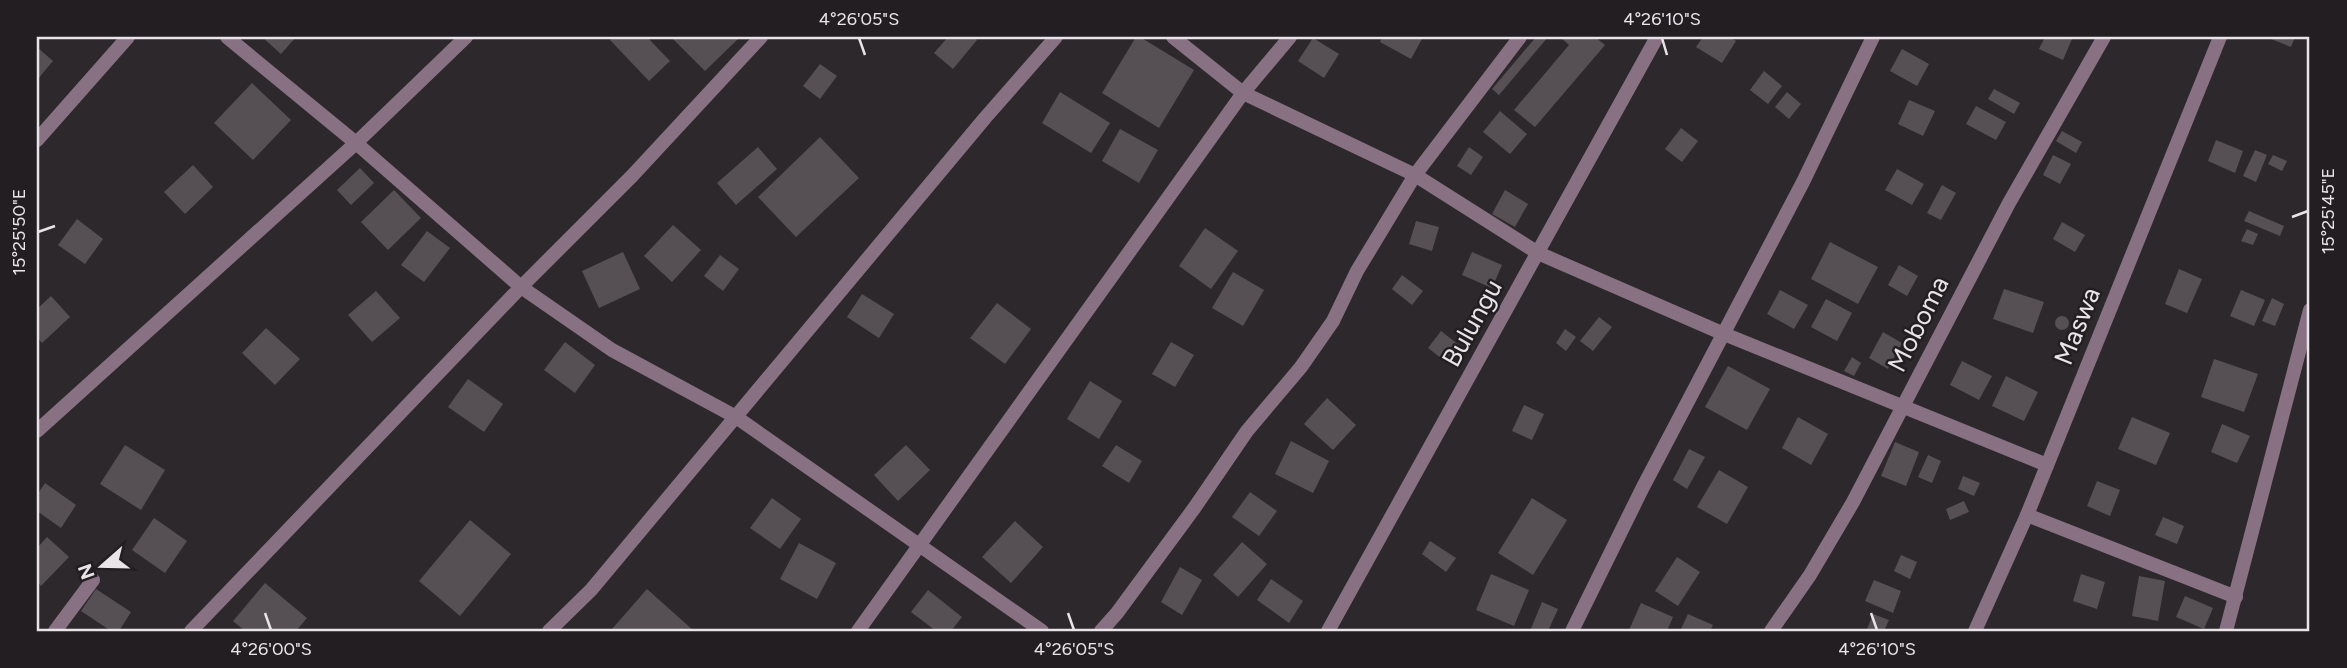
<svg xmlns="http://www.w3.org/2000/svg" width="2347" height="668" font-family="Figtree,sans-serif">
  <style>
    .building { fill: #565055 }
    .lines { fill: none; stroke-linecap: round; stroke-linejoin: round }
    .street { stroke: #877183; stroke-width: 14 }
    .ticks { fill: none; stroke: #e8e4e7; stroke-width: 2.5 }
    .labels { text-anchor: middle; stroke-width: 5; stroke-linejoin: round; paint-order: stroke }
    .street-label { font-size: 26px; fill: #e8e4e7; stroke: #231e22 }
    .neatline { fill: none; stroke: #e8e4e7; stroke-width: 2.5 }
    .ticks-label { font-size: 18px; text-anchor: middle; fill: #e8e4e7 }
  </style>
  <rect width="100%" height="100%" fill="#2d282c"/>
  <g class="building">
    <path d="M262,37H296L281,54Z"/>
    <path d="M614,37H647L670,61L649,81L610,40Z"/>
    <path d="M671,37H740L705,71Z"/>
    <path d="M948,37H973L977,40L953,69L934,53Z"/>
    <path d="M1136,37H1140L1194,70L1159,128L1102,93Z"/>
    <path d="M1382,37H1423L1411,59L1380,42Z"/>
    <path d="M1536,37H1548L1499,95L1492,89Z"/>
    <path d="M1560,37H1595L1605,45L1535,127L1514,110L1569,45Z"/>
    <path d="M1703,37H1729L1736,41L1722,63L1696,47Z"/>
    <path d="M2045,37H2066L2072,39L2063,60L2039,49Z"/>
    <path d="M2266,37H2295L2291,47Z"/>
    <path d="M1313,38L1339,54L1324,78L1298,61Z"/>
    <path d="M37,47L53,61L37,80Z"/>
    <path d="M1902,49L1929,64L1917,86L1890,71Z"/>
    <path d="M820,64L837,76L820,99L803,86Z"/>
    <path d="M1764,71L1782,86L1768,104L1750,90Z"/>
    <path d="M252,83L291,120L253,160L214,123Z"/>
    <path d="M1994,89L2020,103L2014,114L1988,99Z"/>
    <path d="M1060,92L1110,123L1091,153L1042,123Z"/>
    <path d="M1787,92L1801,104L1789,119L1775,107Z"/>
    <path d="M1909,100L1935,111L1923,136L1898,124Z"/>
    <path d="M1976,106L2006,122L1996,140L1966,124Z"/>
    <path d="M1500,111L1527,134L1510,154L1483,132Z"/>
    <path d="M1681,128L1698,141L1682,162L1665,149Z"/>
    <path d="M1120,129L1158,150L1139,183L1102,161Z"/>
    <path d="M2062,131L2082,142L2076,153L2056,141Z"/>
    <path d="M820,137L859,178L796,237L758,197Z"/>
    <path d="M2216,140L2243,151L2235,173L2208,161Z"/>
    <path d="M758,147L777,169L736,205L717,183Z"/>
    <path d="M1469,147L1483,157L1471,175L1457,166Z"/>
    <path d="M2255,150L2267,155L2256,182L2243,176Z"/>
    <path d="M2053,155L2071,164L2060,184L2043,175Z"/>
    <path d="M2273,155L2287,161L2282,171L2268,164Z"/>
    <path d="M193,165L213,187L185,214L164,192Z"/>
    <path d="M360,168L374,183L351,205L337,190Z"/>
    <path d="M1897,169L1924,184L1912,205L1885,190Z"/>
    <path d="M1942,185L1956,193L1941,220L1927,213Z"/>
    <path d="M394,190L421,218L388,250L361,222Z"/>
    <path d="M1505,190L1528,204L1515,227L1492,214Z"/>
    <path d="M2249,211L2284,226L2280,236L2244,221Z"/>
    <path d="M77,219L103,239L85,264L58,245Z"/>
    <path d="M1416,221L1439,227L1432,251L1409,244Z"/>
    <path d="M2062,222L2085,235L2075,252L2053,239Z"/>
    <path d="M673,225L701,250L672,282L644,256Z"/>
    <path d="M1205,228L1238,251L1211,289L1179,266Z"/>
    <path d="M2247,229L2258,234L2253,245L2241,241Z"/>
    <path d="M427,231L450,248L424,282L401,265Z"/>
    <path d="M1830,242L1878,267L1858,304L1811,279Z"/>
    <path d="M623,252L640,289L599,308L582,271Z"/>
    <path d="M1472,252L1502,265L1492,288L1462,275Z"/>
    <path d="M720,255L739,269L723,291L704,276Z"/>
    <path d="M1899,265L1918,276L1907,296L1888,285Z"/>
    <path d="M2179,269L2202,279L2187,313L2165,304Z"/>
    <path d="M1233,272L1264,290L1243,326L1212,308Z"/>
    <path d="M1402,275L1423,291L1412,305L1392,289Z"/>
    <path d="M2004,289L2044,302L2033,333L1993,319Z"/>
    <path d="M1780,290L1808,305L1794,329L1767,314Z"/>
    <path d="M2241,290L2265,300L2254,326L2230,316Z"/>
    <path d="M376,291L400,318L372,342L348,315Z"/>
    <path d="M862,294L894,314L879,338L847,317Z"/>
    <path d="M51,296L70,317L42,343L37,337V309Z"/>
    <path d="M2272,298L2284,304L2275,326L2262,321Z"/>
    <path d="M1826,299L1852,313L1837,341L1811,327Z"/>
    <path d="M997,303L1031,329L1005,364L970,338Z"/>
    <circle cx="2062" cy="323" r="7"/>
    <path d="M1599,317L1612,327L1593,351L1580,341Z"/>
    <path d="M266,328L300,359L275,385L242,353Z"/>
    <path d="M1565,329L1576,337L1566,351L1556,343Z"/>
    <path d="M1441,331L1459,345L1446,362L1428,348Z"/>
    <path d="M1883,332L1902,343L1888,369L1869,358Z"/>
    <path d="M565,342L595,365L575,393L544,370Z"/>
    <path d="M1171,342L1194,355L1175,387L1152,374Z"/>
    <path d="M1852,357L1861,363L1854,376L1844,371Z"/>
    <path d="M2214,359L2258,374L2244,412L2201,397Z"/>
    <path d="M1962,361L1992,376L1979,400L1950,385Z"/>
    <path d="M1728,366L1770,389L1747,430L1705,407Z"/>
    <path d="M2006,376L2038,392L2024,421L1992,406Z"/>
    <path d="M468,379L503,404L484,432L448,407Z"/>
    <path d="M1090,381L1122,401L1099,439L1067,419Z"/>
    <path d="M1327,398L1356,425L1333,450L1304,424Z"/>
    <path d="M1524,405L1544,414L1532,440L1512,431Z"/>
    <path d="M1798,417L1828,434L1811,465L1782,448Z"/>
    <path d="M2132,417L2170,433L2156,465L2118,449Z"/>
    <path d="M2222,424L2250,436L2237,463L2211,452Z"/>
    <path d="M1291,441L1329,461L1313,493L1275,474Z"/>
    <path d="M1895,442L1919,452L1906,486L1881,476Z"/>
    <path d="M125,445L165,470L141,510L100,484Z"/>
    <path d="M906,445L930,470L898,501L874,475Z"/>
    <path d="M1116,445L1142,461L1129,483L1102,466Z"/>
    <path d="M1689,449L1705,457L1687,489L1673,480Z"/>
    <path d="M1928,455L1941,461L1932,483L1918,477Z"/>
    <path d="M1719,470L1748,487L1727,524L1697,507Z"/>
    <path d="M1963,476L1980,483L1974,496L1958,489Z"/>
    <path d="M2097,481L2120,490L2110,516L2087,506Z"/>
    <path d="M45,483L76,505L61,528L37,511V495Z"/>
    <path d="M1250,492L1277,511L1259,536L1232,517Z"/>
    <path d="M772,498L801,519L780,549L750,528Z"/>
    <path d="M1532,498L1567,520L1533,575L1498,553Z"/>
    <path d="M1964,501L1969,512L1950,520L1946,509Z"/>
    <path d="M2163,517L2184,526L2177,544L2155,535Z"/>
    <path d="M154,518L187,541L165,573L132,550Z"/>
    <path d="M470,520L511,554L460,616L419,581Z"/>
    <path d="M1015,521L1043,547L1011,583L982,557Z"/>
    <path d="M47,537L69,557L41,586L37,581V548Z"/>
    <path d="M1430,541L1456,558L1446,572L1422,554Z"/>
    <path d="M1242,542L1267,564L1238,597L1213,575Z"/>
    <path d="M799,543L836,563L817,599L780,579Z"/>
    <path d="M1901,555L1917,562L1910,579L1894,571Z"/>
    <path d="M1677,557L1700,572L1678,606L1655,591Z"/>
    <path d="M1180,567L1202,580L1182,615L1161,602Z"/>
    <path d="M1491,574L1529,590L1514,626L1476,610Z"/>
    <path d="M2081,574L2105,582L2097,609L2073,601Z"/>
    <path d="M2139,576L2165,581L2158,621L2132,616Z"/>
    <path d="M1271,579L1303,601L1289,623L1257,600Z"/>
    <path d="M1874,580L1901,591L1893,613L1865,601Z"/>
    <path d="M265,583L307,618L296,631H245L233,621Z"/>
    <path d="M96,589L131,612L119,631H111L81,611Z"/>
    <path d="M647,589L694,631H614L612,629Z"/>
    <path d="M928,590L962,617L951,631H936L911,612Z"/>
    <path d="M2185,596L2213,608L2204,629L2176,617Z"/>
    <path d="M1542,602L1558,609L1548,631H1530Z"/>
    <path d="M1641,603L1673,617L1667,631L1629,630Z"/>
    <path d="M1688,614L1713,625L1710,631H1680Z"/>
    <path d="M1873,614L1889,620L1884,631L1867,629Z"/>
  </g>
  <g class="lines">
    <g class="street">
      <path d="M227,37L356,143L521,287L612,350L736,417L1042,631"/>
      <path d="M1173,37L1243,93L1415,175L1538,253L1724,334L2047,465"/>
      <path d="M37,140L128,37"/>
      <path d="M37,431L356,143L466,37"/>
      <path d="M2027,515L2236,597"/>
      <path d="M55,631L93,580"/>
      <path d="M191,631L521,287L632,176L761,37"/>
      <path d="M549,631L591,590L985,118L1056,37"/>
      <path d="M858,631L1243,93L1290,37"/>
      <path d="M1101,631L1117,613L1195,507L1247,431L1301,367L1333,321L1357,271L1415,175L1520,37"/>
      <path d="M1328,631L1657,37"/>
      <path d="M1572,631L1642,489L1803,182L1873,37"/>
      <path d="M1771,631L1810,575L1853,502L2009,203L2104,37"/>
      <path d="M1975,631L2027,515L2220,37"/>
      <path d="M2226,631L2310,310"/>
    </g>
  </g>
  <path class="ticks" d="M859,38L865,55M1662,38L1667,55M2292,217L2308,211M38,232L55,226M265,613L271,630M1068,613L1074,630M1871,613L1877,630"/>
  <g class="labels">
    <g class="street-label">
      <text transform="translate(1472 323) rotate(-61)" y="9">Bulungu</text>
      <text transform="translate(1918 324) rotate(-63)" y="9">Moboma</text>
      <text transform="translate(2077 326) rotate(-68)" y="9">Maswa</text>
    </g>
  </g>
  <rect width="2347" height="668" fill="none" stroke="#231e22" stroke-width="77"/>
  <g transform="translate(102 566) rotate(250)" stroke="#231e22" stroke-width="5" paint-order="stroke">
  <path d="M0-5L12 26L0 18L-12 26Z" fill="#e8e4e7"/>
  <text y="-10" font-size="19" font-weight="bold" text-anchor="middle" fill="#e8e4e7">N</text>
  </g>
  <rect x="38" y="38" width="2270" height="592" class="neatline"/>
  <g class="ticks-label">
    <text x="859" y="25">4°26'05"S</text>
    <text x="1662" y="25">4°26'10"S</text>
    <text transform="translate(2328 211) rotate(-90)" y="6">15°25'45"E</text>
    <text transform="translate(19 232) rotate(-90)" y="6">15°25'50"E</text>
    <text x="271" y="655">4°26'00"S</text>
    <text x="1074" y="655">4°26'05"S</text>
    <text x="1877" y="655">4°26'10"S</text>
  </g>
</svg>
